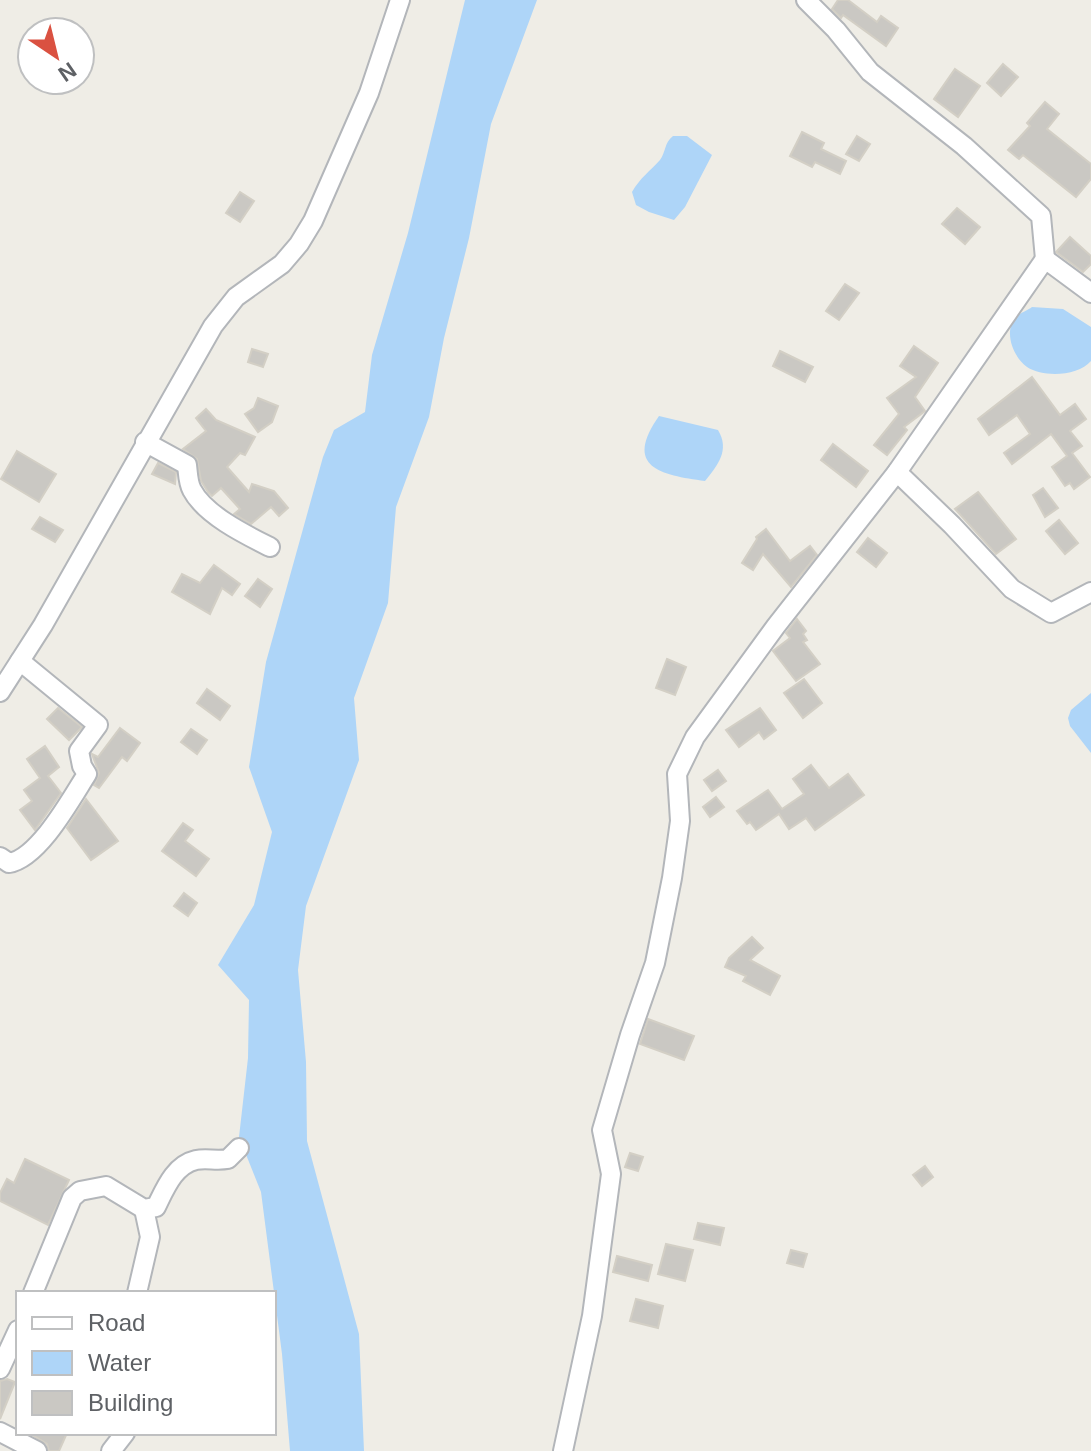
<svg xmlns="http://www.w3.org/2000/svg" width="1091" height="1451" font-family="Arial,sans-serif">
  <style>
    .water { fill: #aed5f8 }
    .building { fill: #cac8c3; stroke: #d3cfc5; stroke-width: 2 }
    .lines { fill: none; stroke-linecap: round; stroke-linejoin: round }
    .minor-casing { stroke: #b3b6ba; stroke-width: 22 }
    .minor { stroke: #fff; stroke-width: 18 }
  </style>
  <rect width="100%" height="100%" fill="#efede6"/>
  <g class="water">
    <path d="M465,0H537L491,124L469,238L444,338L429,417L396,507L388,603L354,698L359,760L306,906L298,970L306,1062L307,1141L359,1334L364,1451H290L282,1354L261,1192L239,1137L248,1058L249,1000L218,965L254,905L272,832L249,767L266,662L323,457L334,430L365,412L372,355L408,233Z"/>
    <path d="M673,136H687L712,155L685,207L674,220L649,212L636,205L632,192C640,178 650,171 660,160C666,152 664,143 673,136Z"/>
    <path d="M1032,307L1063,309L1091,327V361C1078,376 1044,378 1027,367C1013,357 1003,331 1016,317C1020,313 1028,310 1032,307Z"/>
    <path d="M659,416L718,430C730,450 718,465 705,481C660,475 623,467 659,416Z"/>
    <path d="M1091,693V753L1070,726L1068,718L1071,710Z"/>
  </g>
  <g class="building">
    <path d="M838,0H848L877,22L881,16L898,28L886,46L843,15L841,18L832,9Z"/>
    <path d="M1003,64L1018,77L1001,96L987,83Z"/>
    <path d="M955,69L980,86L958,117L934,99Z"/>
    <path d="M1045,102L1059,114L1047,129L1091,164V179L1076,197L1023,155L1019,159L1008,150L1030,126L1027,123Z"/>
    <path d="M802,132L824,143L821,149L846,161L840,174L815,162L812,167L790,156Z"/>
    <path d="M857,136L870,144L859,161L846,154Z"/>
    <path d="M240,192L254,201L240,222L226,213Z"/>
    <path d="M957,208L980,227L965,244L942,224Z"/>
    <path d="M1070,237L1091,256V264L1083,272L1056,252Z"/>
    <path d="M845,284L859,293L839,320L826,311Z"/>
    <path d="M914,346L938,363L915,397L925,411L904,427L907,430L887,455L874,445L899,414L887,398L916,377L900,366Z"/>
    <path d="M252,349L268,354L263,367L248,362Z"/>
    <path d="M780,351L813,367L805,382L773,366Z"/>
    <path d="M1032,377L1060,415L1075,404L1086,419L1070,431L1082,446L1072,453L1090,477L1074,489L1070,483L1065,486L1052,467L1067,456L1051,434L1012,464L1004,453L1030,434L1017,415L989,435L978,419Z"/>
    <path d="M258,398L278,406L272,422L258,432L245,414L254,408Z"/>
    <path d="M206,409L216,420L255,437L245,455L240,453L227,467L249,492L252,484L274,491L288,508L279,516L271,507L251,524L234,514L240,509L221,488L212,496L208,492L201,481L197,459L183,449L206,431L196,418Z"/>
    <path d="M833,444L868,471L856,487L821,460Z"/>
    <path d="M17,451L56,474L39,502L1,479Z"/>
    <path d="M158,463L176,472L175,484L152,474Z"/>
    <path d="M1043,488L1058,508L1045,517L1033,495Z"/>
    <path d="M978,492L1016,539L996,554L955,509Z"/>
    <path d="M40,517L63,530L55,542L32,529Z"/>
    <path d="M1059,520L1078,543L1065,554L1046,531Z"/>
    <path d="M766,529L790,561L810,546L817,555L791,587L763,554L753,570L742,563L757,539L756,537Z"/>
    <path d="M868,538L887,553L876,567L857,552Z"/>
    <path d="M214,565L240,584L232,595L222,588L210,614L172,592L182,574L200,583Z"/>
    <path d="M258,579L272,589L260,607L245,596Z"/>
    <path d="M797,619L806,631L803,634L807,640L803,642L820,664L796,681L773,651L790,638L786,633Z"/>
    <path d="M667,659L686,667L675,695L656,688Z"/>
    <path d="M804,679L822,703L803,718L784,693Z"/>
    <path d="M207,689L230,706L220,720L197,703Z"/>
    <path d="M58,708L82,727L69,740L47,719Z"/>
    <path d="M760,708L776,730L764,739L759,732L739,747L726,730Z"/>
    <path d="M120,728L140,743L127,761L122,757L99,788L94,785L99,773L92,754L98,757Z"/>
    <path d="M191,729L207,740L197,754L181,742Z"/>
    <path d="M45,746L59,767L48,776L61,793L35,830L20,810L32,801L24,790L40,778L27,759Z"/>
    <path d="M811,765L829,788L848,774L864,795L815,830L806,818L789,829L779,814L756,830L750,822L747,824L737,811L768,790L782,809L804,794L793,779Z"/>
    <path d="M718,770L726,781L712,791L704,780Z"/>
    <path d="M716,797L724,807L710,817L703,807Z"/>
    <path d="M86,799L118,841L91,860L67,828Z"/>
    <path d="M183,823L193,830L185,841L209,859L196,876L162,851Z"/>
    <path d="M184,893L197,903L188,916L174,906Z"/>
    <path d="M752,937L763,948L750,960L780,976L770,995L743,981L746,976L725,967L729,958Z"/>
    <path d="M648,1019L694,1036L684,1060L640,1044Z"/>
    <path d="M630,1153L643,1157L638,1171L625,1167Z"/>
    <path d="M25,1159L69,1180L48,1225L0,1201V1193L7,1179L14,1183Z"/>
    <path d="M925,1166L933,1177L922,1186L913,1175Z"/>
    <path d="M698,1223L724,1228L720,1245L694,1239Z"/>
    <path d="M666,1244L693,1250L685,1281L658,1274Z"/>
    <path d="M791,1250L807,1254L803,1267L787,1263Z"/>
    <path d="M617,1256L652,1265L648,1281L613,1272Z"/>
    <path d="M636,1299L663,1306L658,1328L630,1321Z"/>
    <path d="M7,1379L15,1382L0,1419V1381Z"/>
    <path d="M36,1433H67L59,1451H49L47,1444L34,1436Z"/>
  </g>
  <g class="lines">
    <g class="minor-casing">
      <g id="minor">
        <path d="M806,0L836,30L870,72L964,146L1041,216L1045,259"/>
        <path d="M145,442L187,465C188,473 188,483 192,490C205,515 246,535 270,547"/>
        <path d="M897,472L952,525L1012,589L1051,613L1091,592"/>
        <path d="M0,692L43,625L213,326L236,297L282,264L299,244L313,221L369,93L400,0"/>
        <path d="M0,857L9,863C39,858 71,799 87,774L82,766L79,751L98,725L20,661"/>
        <path d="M33,1293L72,1198L80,1191L106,1186L144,1209L156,1207C165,1189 174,1165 196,1160C206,1158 217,1161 228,1159L239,1148"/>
        <path d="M137,1293L150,1237L144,1209"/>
        <path d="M0,1369L18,1330"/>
        <path d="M0,1432L37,1451"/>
        <path d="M111,1451L125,1433"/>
        <path d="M563,1451L592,1316L611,1174L602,1130L630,1035L655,963L672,878L680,821L677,774L695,737L776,626L897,472L1045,259L1091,293"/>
      </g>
    </g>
    <use href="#minor" class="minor"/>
  </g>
  <rect x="16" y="1291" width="260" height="144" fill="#ffffff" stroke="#bfc0c1" stroke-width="2"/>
  <rect x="32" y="1317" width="40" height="12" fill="#ffffff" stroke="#bfc0c1" stroke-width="2"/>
  <text x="88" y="1331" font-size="24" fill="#5e6165">Road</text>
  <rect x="32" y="1351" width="40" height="24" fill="#aed5f8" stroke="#bfc0c1" stroke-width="2"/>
  <text x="88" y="1371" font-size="24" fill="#5e6165">Water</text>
  <rect x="32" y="1391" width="40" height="24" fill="#cac8c3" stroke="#bfc0c1" stroke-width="2"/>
  <text x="88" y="1411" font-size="24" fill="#5e6165">Building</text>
  <g transform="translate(56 56) rotate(145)"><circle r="38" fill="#ffffff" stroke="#bfc0c1" stroke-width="2"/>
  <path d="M0-6L14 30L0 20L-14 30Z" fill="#da5141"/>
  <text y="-12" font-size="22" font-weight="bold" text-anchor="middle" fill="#5e6165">N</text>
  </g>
</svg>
